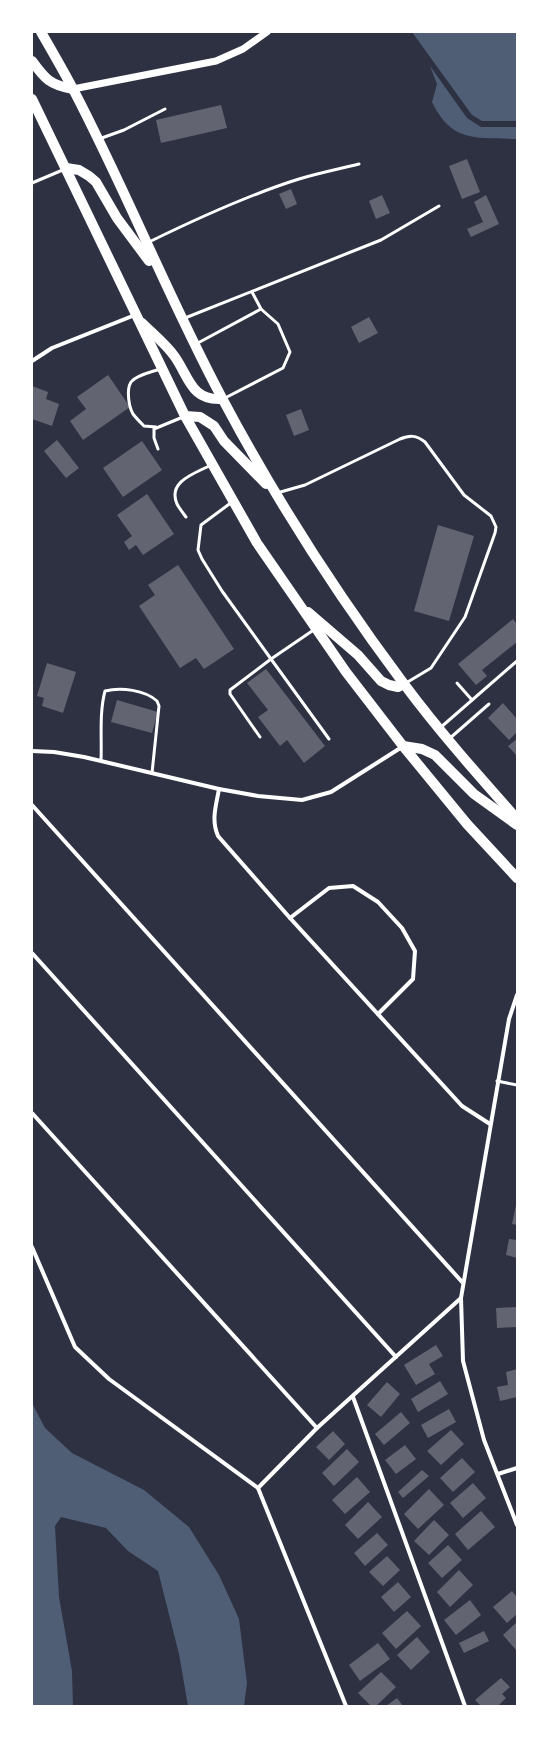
<svg xmlns="http://www.w3.org/2000/svg" width="549" height="1738" font-family="Roboto,sans-serif">
  <style>
    .water { fill: #4f5d75 }
    .building { fill: #626471 }
    .lines { fill: none; stroke-linecap: round; stroke-linejoin: round }
    .service { stroke: #fff; stroke-width: 3 }
    .minor { stroke: #fff; stroke-width: 4 }
    .tertiary { stroke: #fff; stroke-width: 7 }
    .primary { stroke: #fff; stroke-width: 10 }
  </style>
  <rect width="100%" height="100%" fill="#2d3142"/>
  <g class="water">
    <path d="M412,32H517V121H482L472,115Z"/>
    <path d="M430,66L467,118L481,127H517V139C477,137 452,144 432,102L437,84Z"/>
    <path d="M32,1403L45,1428L72,1453L144,1490L189,1527L219,1575L239,1619L247,1683L244,1706H188L179,1654L158,1571L128,1551L106,1528L61,1517L55,1526L59,1597L72,1671L73,1706H32Z"/>
  </g>
  <g class="building">
    <path d="M221,105L227,128L161,143L156,120Z"/>
    <path d="M467,159L480,192L462,199L449,166Z"/>
    <path d="M291,189L297,204L286,209L279,194Z"/>
    <path d="M382,195L390,213L376,219L369,201Z"/>
    <path d="M486,195L499,224L471,237L467,229L483,222L474,202Z"/>
    <path d="M369,317L378,333L359,343L351,327Z"/>
    <path d="M108,375L130,407L83,440L70,421L86,409L77,397Z"/>
    <path d="M32,386L48,392L46,399L59,404L52,426L32,419Z"/>
    <path d="M301,409L309,430L294,436L286,415Z"/>
    <path d="M57,440L79,468L66,478L44,451Z"/>
    <path d="M142,441L162,470L123,497L103,468Z"/>
    <path d="M147,494L174,534L143,555L136,545L129,550L124,542L132,536L117,515Z"/>
    <path d="M438,525L474,536L449,621L414,611Z"/>
    <path d="M178,565L234,649L204,669L196,658L180,668L139,606L155,595L148,585Z"/>
    <path d="M513,619L517,624V642L482,670L487,676L476,685L458,664Z"/>
    <path d="M47,663L76,672L63,713L42,706L44,698L37,696Z"/>
    <path d="M266,669L325,746L304,763L287,740L280,746L258,717L268,710L247,683Z"/>
    <path d="M117,700L158,712L152,733L111,722Z"/>
    <path d="M503,703L517,719V732L509,740L488,718Z"/>
    <path d="M517,739V756L508,746Z"/>
    <path d="M516,1205H517V1225L512,1224Z"/>
    <path d="M509,1239L517,1240V1258L506,1255Z"/>
    <path d="M517,1307V1327L497,1328L496,1308Z"/>
    <path d="M436,1345L443,1356L429,1364L435,1374L416,1385L404,1365Z"/>
    <path d="M517,1369V1397L500,1401L497,1387L508,1385L506,1372Z"/>
    <path d="M440,1381L448,1394L418,1412L411,1399Z"/>
    <path d="M387,1382L400,1394L381,1417L367,1405Z"/>
    <path d="M449,1409L456,1422L428,1438L421,1425Z"/>
    <path d="M401,1412L410,1423L384,1445L375,1434Z"/>
    <path d="M451,1430L464,1444L441,1465L427,1451Z"/>
    <path d="M333,1431L345,1444L329,1460L316,1447Z"/>
    <path d="M405,1445L416,1459L396,1474L385,1460Z"/>
    <path d="M347,1449L359,1462L334,1486L322,1473Z"/>
    <path d="M462,1458L475,1472L453,1492L440,1478Z"/>
    <path d="M422,1470L429,1476L403,1498L398,1492Z"/>
    <path d="M357,1477L370,1492L345,1514L332,1500Z"/>
    <path d="M473,1483L486,1498L463,1518L450,1503Z"/>
    <path d="M429,1489L444,1505L418,1529L404,1514Z"/>
    <path d="M368,1502L382,1517L358,1539L345,1525Z"/>
    <path d="M481,1511L495,1527L468,1550L455,1534Z"/>
    <path d="M434,1520L449,1535L429,1555L414,1541Z"/>
    <path d="M377,1533L388,1545L365,1566L354,1553Z"/>
    <path d="M448,1545L462,1560L442,1578L428,1563Z"/>
    <path d="M387,1556L400,1570L383,1586L369,1572Z"/>
    <path d="M459,1570L473,1585L450,1607L437,1592Z"/>
    <path d="M398,1582L411,1597L394,1612L381,1597Z"/>
    <path d="M512,1591L517,1597V1614L507,1623L493,1607Z"/>
    <path d="M470,1600L481,1615L456,1635L444,1620Z"/>
    <path d="M407,1611L421,1626L396,1649L382,1633Z"/>
    <path d="M517,1622V1649L516,1650L503,1635Z"/>
    <path d="M484,1631L489,1641L464,1653L459,1643Z"/>
    <path d="M417,1637L430,1652L411,1670L397,1655Z"/>
    <path d="M378,1643L390,1659L360,1681L349,1665Z"/>
    <path d="M381,1672L396,1687L376,1706H371L358,1693Z"/>
    <path d="M501,1678L510,1687L502,1694L506,1698L498,1706H481L475,1700Z"/>
    <path d="M397,1698L403,1706H386Z"/>
  </g>
  <g class="lines">
    <g class="service">
      <path d="M99,139L124,130L165,109"/>
      <path d="M32,183L65,169"/>
      <path d="M149,242C198,218 248,195 299,179C319,173 339,169 359,164"/>
      <path d="M252,292L261,309"/>
      <path d="M185,318L381,240L439,206"/>
      <path d="M196,344L261,309L278,324L290,352L283,368L225,398"/>
      <path d="M156,427L144,426C140,422 136,418 133,414C129,407 126,390 131,382C136,375 152,372 160,369"/>
      <path d="M158,449L154,438V429L183,417"/>
      <path d="M277,493L305,485L400,439C410,435 416,435 425,442L464,495L491,516L496,527L495,533L465,617L431,668L406,683"/>
      <path d="M232,502L201,525L198,550L202,559L222,591L271,659L315,629"/>
      <path d="M186,517C183,513 179,508 177,504C167,481 196,473 211,465"/>
      <path d="M457,683L472,700"/>
      <path d="M440,728L517,661"/>
      <path d="M260,737L230,694V690L271,659L329,739"/>
      <path d="M449,739L489,704"/>
      <path d="M101,761C102,738 99,714 105,691C121,687 145,690 157,701L159,706L152,773"/>
      <path d="M497,1081L517,1085"/>
    </g>
    <g class="minor">
      <path d="M32,361L52,348L135,315"/>
      <path d="M32,751L54,752L84,757L219,789L258,796L302,800L331,792L402,747"/>
      <path d="M219,789C216,806 211,820 218,836L290,918L462,1106L490,1124"/>
      <path d="M32,805L463,1283"/>
      <path d="M290,918L329,888L353,886L378,902L402,928L415,951L413,979L378,1014"/>
      <path d="M32,953L396,1357"/>
      <path d="M517,995L509,1019L461,1298L463,1361L484,1440L517,1525"/>
      <path d="M32,1113L317,1428"/>
      <path d="M32,1247L75,1347L109,1379L258,1488L346,1706"/>
      <path d="M353,1397L465,1706"/>
      <path d="M498,1474L517,1468"/>
      <path d="M258,1488L317,1428L461,1298"/>
    </g>
    <path class="tertiary" d="M73,89L216,61L243,49L267,32"/>
    <g class="primary">
      <path d="M41,32C52,51 63,70 73,89C126,190 168,297 222,398C275,498 336,593 404,684C439,731 478,775 517,819"/>
      <path d="M32,61C45,79 50,85 73,89"/>
      <path d="M32,99L185,416L257,543L346,672L403,746L467,824L517,878"/>
      <path d="M66,168L79,170L89,176L96,182L117,218L149,261"/>
      <path d="M142,323C153,334 166,344 175,357C189,377 191,401 222,399"/>
      <path d="M185,416L200,417L214,426L224,441L266,484"/>
      <path d="M308,612L358,655L381,681L389,685L398,687L404,684"/>
      <path d="M403,746L422,749L435,755L474,794L517,825"/>
    </g>
  </g>
  <rect width="549" height="1738" fill="none" stroke="#ffffff" stroke-width="66"/>
</svg>
